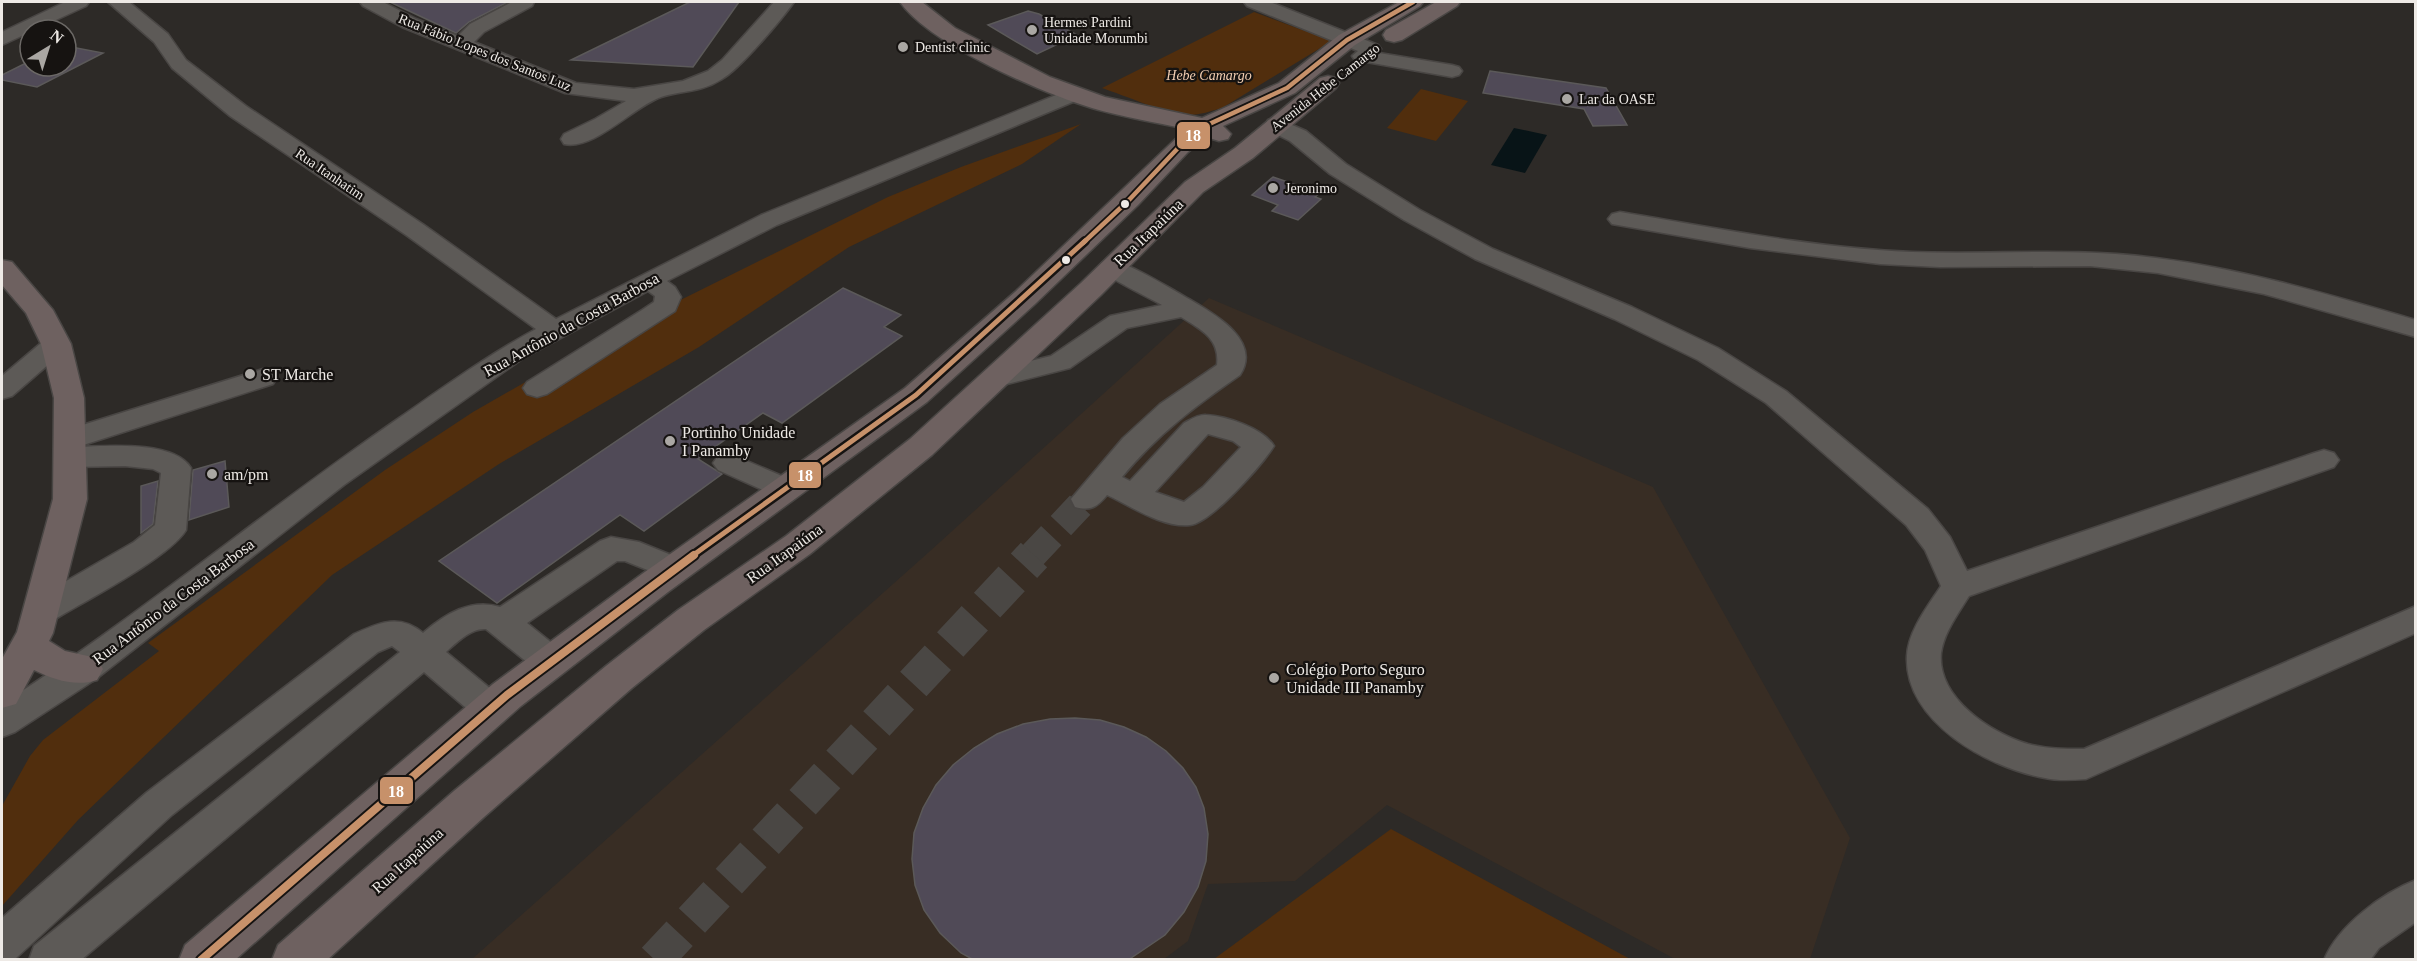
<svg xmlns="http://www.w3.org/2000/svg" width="2417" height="961" font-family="Georgia,serif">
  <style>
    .built { fill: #382d24 }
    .green { fill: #512e0d }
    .water { fill: #081417 }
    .building { fill: #504a57; stroke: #5b5959; stroke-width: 1.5 }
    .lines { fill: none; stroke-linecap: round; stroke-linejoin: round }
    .minor-tunnel-far1 { stroke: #4a4744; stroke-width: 28; stroke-dasharray: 28 14; stroke-linecap: butt }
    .minor-tunnel { stroke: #4a4744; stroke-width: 36; stroke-dasharray: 36 18; stroke-linecap: butt }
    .minor-casing { stroke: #494644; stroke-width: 3 }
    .major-casing { stroke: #494644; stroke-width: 3 }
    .minor { fill: #5d5a57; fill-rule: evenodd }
    .major { fill: #6e6160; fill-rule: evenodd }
    .bus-1-far2-casing { stroke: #161311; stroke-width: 8 }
    .bus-1-far1-casing { stroke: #161311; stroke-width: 10 }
    .bus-1-casing { stroke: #161311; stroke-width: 12 }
    .bus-1-far2 { stroke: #c7916a; stroke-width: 4.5 }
    .bus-1-far1 { stroke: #c7916a; stroke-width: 5 }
    .bus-1 { stroke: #c7916a; stroke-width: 8 }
    .poi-dot { fill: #aaa7a3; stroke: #161311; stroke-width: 2 }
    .bus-dot { fill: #eeeae6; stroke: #161311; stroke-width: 2 }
    .labels { text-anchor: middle; stroke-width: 4.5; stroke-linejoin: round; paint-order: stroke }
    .far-poi-label { font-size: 14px; fill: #eeeae6; stroke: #161311; text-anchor: start }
    .far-street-label { font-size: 14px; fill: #eeeae6; stroke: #161311 }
    .far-park-label { font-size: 14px; font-style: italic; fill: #f3ceb2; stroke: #161311 }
    .street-label { font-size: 16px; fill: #eeeae6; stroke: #161311 }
    .poi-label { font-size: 16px; fill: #eeeae6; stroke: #161311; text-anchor: start }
    .line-badge { stroke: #161311; stroke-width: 2 }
    .badge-label { font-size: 16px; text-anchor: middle; font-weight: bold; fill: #fff }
  </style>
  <rect width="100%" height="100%" fill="#2d2a27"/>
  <path class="built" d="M1209,298L1653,487L1850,838L1810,959H1675L1387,805L1295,881L1208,884L1188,941L1164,959L471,960L929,552Z"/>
  <g class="green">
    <path d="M1254,12L1332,41L1222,108C1211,111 1200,115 1189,115C1170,115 1123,95 1102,88Z"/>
    <path d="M1421,89L1468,101L1436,141L1387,128Z"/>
    <path d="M1081,124L1022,164L849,247L699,347L499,464L332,575L78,820L2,906V806L30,756L43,740L159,651L148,643L385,470L473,412L590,345L888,197L961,167Z"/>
    <path d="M1391,829L1630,959H1214Z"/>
  </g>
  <path class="water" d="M1514,128L1547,135L1525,173L1491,165Z"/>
  <g class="building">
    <path d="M390,2H508L469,22L456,33Z"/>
    <path d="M690,2H739L693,67L571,60Z"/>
    <path d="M1028,11L1039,14L1077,35L1037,54L988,25Z"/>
    <path d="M66,46L103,53L37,87L2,80V75L30,61V66H66Z"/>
    <path d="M1490,71L1606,88L1627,125L1593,126L1584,109L1483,93Z"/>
    <path d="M1273,177L1320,193L1315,197L1321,199L1298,220L1272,211L1278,205L1252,195Z"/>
    <path d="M843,288L901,315L884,327L902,336L782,423L763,413L698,459L722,474L644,531L620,515L497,603L439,561Z"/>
    <path d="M225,461L229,507L189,520L193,470Z"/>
    <path d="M158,481L153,524L141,533V486Z"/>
    <path d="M1075,718L1100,720L1124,727L1146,737L1166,751L1183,768L1196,787L1204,808L1208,834L1206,861L1198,887L1184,912L1165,935L1128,960H974L961,953L940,933L924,910L915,885L912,859L914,833L923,808L936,785L953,765L974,748L997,734L1023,724L1050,719Z"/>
  </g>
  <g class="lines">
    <path class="minor-tunnel-far1" d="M1032,556L1086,499"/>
    <path class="minor-tunnel" d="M655,960L1034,555"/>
    <g class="minor-casing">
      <g id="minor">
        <path d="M65,2H89L86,6L2,45V32Z"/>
        <path d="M108,2H129L168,34L186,60L246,106L424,225L556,319L761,215L1066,91L1073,89L1080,91L1084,95L1080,99L777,225L667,281L675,287L681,297L675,311L547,394L537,397L527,394L523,388L527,382L642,310L654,302L655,296L648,291L522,359L344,485L96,679L15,732L2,737V704C139,616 265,510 399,418C444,387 488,355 536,329L406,235L230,116L172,68L154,42Z"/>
        <path d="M360,2H383L416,19L458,36L470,24L512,2H534L532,6L484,32L474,42L576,83L634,89L683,81L708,71L722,60L774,2H794C781,20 740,69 722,79C700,93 683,90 661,97C634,106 594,151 564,144L561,139L564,134L595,119L626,101L565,93L402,27L363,6Z"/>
        <path d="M1244,2H1270L1378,45L1381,49L1379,53L1452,65L1459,67L1462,71L1459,75L1452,77L1355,60L1352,56L1358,51L1247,6Z"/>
        <path d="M1276,118L1306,131L1346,164L1420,210L1493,249L1632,307L1718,348L1786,391L1928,509L1950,537L1967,571L2314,453L2324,450L2334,453L2339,460L2334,467L1969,596C1958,614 1944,632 1941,653C1937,698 1991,733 2028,744C2047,749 2065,749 2084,749L2416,606V633L2086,779C2072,780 2058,781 2045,778C1989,768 1904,722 1907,656C1908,631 1928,606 1941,586L1925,550L1906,525L1766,403L1698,360L1614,319L1475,259L1404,220L1330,174L1290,141L1268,130L1265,125L1268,120Z"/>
        <path d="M1620,212C1716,228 1814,248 1912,252C1993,255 2074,247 2156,258C2244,269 2330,295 2416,320V337L2264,294L2158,273L2090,266L1940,267L1880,264L1750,248L1612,224L1608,219L1612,214Z"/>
        <path d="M1111,260C1136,267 1159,282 1182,295C1207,310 1264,338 1240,375C1194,407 1158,434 1122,477L1130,481L1184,423C1190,420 1198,414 1206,415C1226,416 1263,428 1274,446C1262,465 1211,523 1190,525C1162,528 1131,506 1107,495C1097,507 1091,511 1075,507L1071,499L1123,438L1160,404L1217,365C1220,339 1202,330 1181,317L1127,328L1070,368L995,387L985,384L981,378L985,372L1051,356L1110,316L1162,305C1150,298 1104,276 1098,268L1102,263ZM1208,434L1233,441L1241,447L1203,487L1184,502L1155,492Z"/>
        <path d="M56,336L65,338L69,344L65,350L12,396L2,399V376L47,338Z"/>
        <path d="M263,369L273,372L277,378L273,384L77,447C106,446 174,440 191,468L186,530C169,558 83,602 52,621L40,625L28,621L23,612L28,603L134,542L155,525L161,473L153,469L125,466L70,467L60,464L55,457L60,450L67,448L60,446L55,439L60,432Z"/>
        <path d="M728,453L796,482L800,489L796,496L785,500L718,470L713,463L718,456Z"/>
        <path d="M611,537L639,542L686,561L691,569L686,577L675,581L625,561H617L527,623L563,652L568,662L563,672L551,676L539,672L486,629C471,628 457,642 446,652L503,699L509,709L503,719L491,723L479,719L424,672L81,960H29L34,946L400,652L392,646L378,652L172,815L16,958L2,960V918L146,793L354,634C379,623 399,613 423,633C445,614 471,598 500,607L600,541Z"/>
        <path d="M2416,880V922L2379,948L2370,960H2324C2338,926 2382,893 2416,880Z"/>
      </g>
    </g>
    <g class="major-casing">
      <g id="major">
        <path d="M900,2H922L955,28L1050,77L1105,97L1202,118L1279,83L1339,35L1399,2H1423L1420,6L1355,45L1295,93L1223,126L1231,134L1228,139L1219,141L1206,137L1188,152L1138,205L1035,304L927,402L668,592L521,706L235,960H179L185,945L493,684L642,574L905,388L1015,292L1186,129C1155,122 1122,117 1092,108C1042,93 929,44 900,2Z"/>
        <path d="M1436,2H1460L1457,6L1402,40L1394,42L1386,40L1383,35L1386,30Z"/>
        <path d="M1328,76L1336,78L1339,83L1336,88L1253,158L1203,192L1101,295L932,455L810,554L704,630L632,688L484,817L327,960H272L278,945L454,791L606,666L678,610L786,536L910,439L1081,283L1185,182L1235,148L1320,78Z"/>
        <path d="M2,260L12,262L53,310L71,344L84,398L87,499L53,633L49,641L65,651L97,658L103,669L97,680C76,687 54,680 34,670L16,704L2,708V659L17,632L53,499L54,398L41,344L26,313L2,285Z"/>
      </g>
    </g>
    <use href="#minor" class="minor"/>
    <use href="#major" class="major"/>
    <g class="bus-1-far2-casing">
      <path id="bus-1-far2" d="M1083,243L1129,200L1179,147L1205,126L1287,88L1347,40L1413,2"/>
    </g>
    <g class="bus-1-far1-casing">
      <path id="bus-1-far1" d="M692,556L916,395L1085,241"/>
    </g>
    <g class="bus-1-casing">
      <path id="bus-1" d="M201,960L507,695L694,555"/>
    </g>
    <use href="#bus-1-far2" class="bus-1-far2"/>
    <use href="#bus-1-far1" class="bus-1-far1"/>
    <use href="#bus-1" class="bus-1"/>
  </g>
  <g class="poi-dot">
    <circle cx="1032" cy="30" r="6"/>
    <circle cx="903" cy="47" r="6"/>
    <circle cx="1567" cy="99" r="6"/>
    <circle cx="1273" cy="188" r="6"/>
    <circle cx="250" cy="374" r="6"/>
    <circle cx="670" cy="441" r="6"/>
    <circle cx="212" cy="474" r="6"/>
    <circle cx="1274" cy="678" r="6"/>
  </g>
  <g class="bus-dot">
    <circle cx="1125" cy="204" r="5"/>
    <circle cx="1066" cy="260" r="5"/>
  </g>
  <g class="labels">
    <g class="far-poi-label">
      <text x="1044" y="27">Hermes Pardini<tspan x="1044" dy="16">Unidade Morumbi</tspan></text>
      <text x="915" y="52">Dentist clinic</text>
      <text x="1579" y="104">Lar da OASE</text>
      <text x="1285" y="193">Jeronimo</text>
    </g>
    <g class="far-street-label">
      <text transform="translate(485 52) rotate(22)" y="5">Rua Fábio Lopes dos Santos Luz</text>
      <text transform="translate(1325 87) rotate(-38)" y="5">Avenida Hebe Camargo</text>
      <text transform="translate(330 174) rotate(34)" y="5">Rua Itanhatim</text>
    </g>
    <g class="far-park-label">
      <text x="1209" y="80">Hebe Camargo</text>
    </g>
    <g class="street-label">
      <text transform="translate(1148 232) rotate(-44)" y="6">Rua Itapaiúna</text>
      <text transform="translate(571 324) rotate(-29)" y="6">Rua Antônio da Costa Barbosa</text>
      <text transform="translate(784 553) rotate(-36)" y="6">Rua Itapaiúna</text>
      <text transform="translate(173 601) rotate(-37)" y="6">Rua Antônio da Costa Barbosa</text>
      <text transform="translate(407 860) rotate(-42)" y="6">Rua Itapaiúna</text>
    </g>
    <g class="poi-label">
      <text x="262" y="380">ST Marche</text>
      <text x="682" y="438">Portinho Unidade<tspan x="682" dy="18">I Panamby</tspan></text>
      <text x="224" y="480">am/pm</text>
      <text x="1286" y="675">Colégio Porto Seguro<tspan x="1286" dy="18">Unidade III Panamby</tspan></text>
    </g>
  </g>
  <g class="line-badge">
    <rect x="1176" y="121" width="35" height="29" rx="6" fill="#c7916a"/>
    <rect x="788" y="461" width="34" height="28" rx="6" fill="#c7916a"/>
    <rect x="379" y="776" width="35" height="29" rx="6" fill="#c7916a"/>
  </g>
  <g class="badge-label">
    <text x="1193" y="141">18</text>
    <text x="805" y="481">18</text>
    <text x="396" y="797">18</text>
  </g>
  <rect width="2417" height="961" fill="none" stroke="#eeeae6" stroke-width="6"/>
  <g transform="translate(48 48) rotate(38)"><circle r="28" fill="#161311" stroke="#6c6966" stroke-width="1.5"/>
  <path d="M0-4.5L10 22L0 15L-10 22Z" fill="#aaa7a3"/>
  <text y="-9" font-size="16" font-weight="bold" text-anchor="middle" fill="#eeeae6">N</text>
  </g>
</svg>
